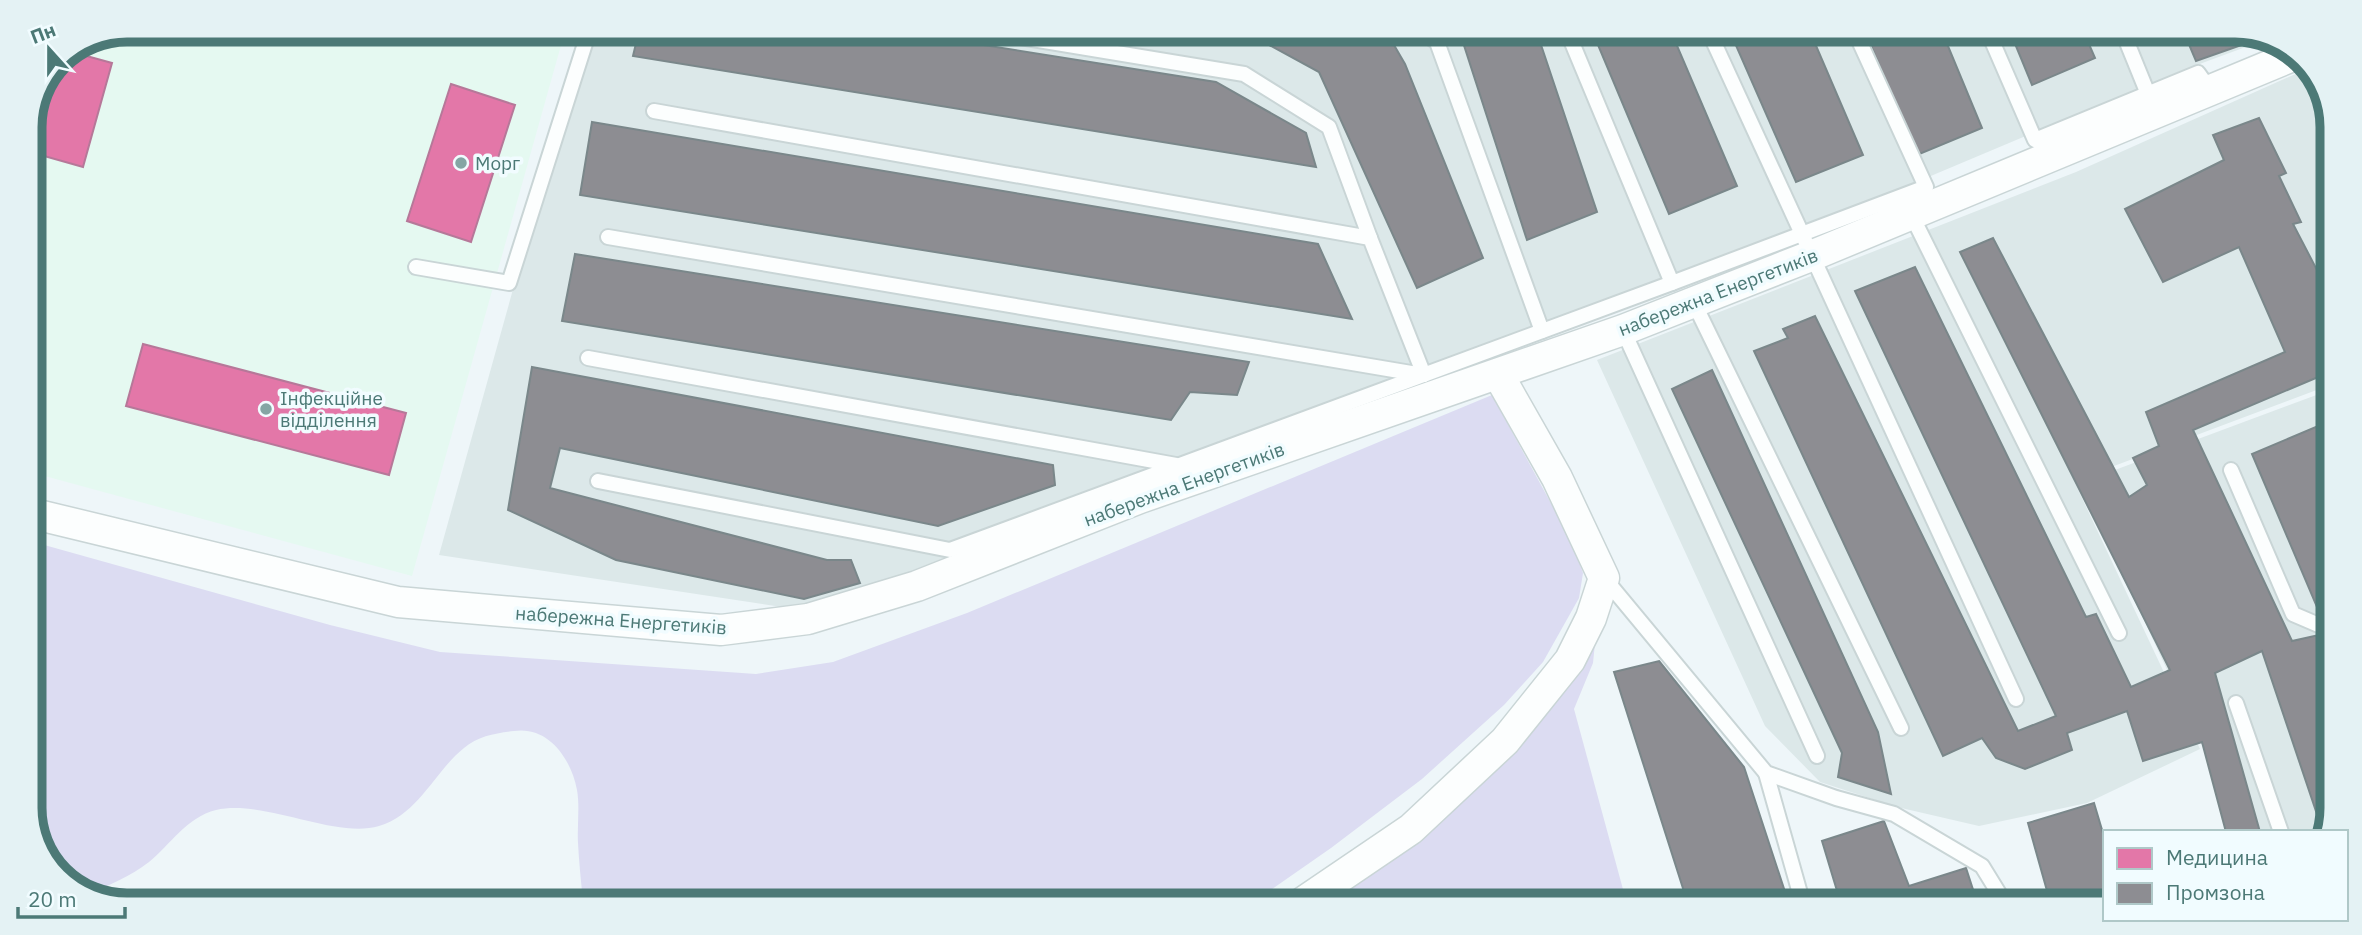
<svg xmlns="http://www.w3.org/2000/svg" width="2362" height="935" font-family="'IBM Plex Sans',sans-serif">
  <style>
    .industrial { fill: #dce8e9 }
    .medical { fill: #e5f9f1 }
    .green { fill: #dcdcf2 }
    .health { fill: #e377a8; stroke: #b67899; stroke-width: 2 }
    .industry { fill: #8d8d92; stroke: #7a878a; stroke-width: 2 }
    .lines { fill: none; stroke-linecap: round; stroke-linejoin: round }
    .lane-casing { stroke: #c9d5d6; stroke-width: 18 }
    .street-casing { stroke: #c9d5d6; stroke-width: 33 }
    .lane { stroke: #fcfefe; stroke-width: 14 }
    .street { stroke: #fcfefe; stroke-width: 30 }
    .poi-dot { fill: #85a5a4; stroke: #f1fcff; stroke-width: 2.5 }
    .labels { text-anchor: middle; stroke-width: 7; stroke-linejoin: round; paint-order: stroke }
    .poi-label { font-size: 19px; fill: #4c7976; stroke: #f1fcff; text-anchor: start }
    .street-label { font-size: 19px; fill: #4c7976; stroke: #f1fcff }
    .rim { fill: none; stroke: #4c7976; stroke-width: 9 }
  </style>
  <rect width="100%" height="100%" fill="#eef6f9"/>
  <g class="industrial">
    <path d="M585,31L2267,35L2270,38L2178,72L1926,178L808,611L439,555Z"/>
    <path d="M2311,67L2332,120L2330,385L2074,481L2200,749L2087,803L1979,826L1897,807L1820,782L1765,726L1597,360L2076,172Z"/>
    <path d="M2330,390L2327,832H2229L2203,747L2080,483Z"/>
  </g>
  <path class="medical" d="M127,30L565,31L412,576L30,472V121L59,58Z"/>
  <g class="green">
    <path d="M1492,395L1571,540L1583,573L1579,598L1543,662L1504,705L1422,779L1331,848L1252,903L583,901C581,882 579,862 578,843C577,825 580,807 577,790C571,758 548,726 514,731C496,733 478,736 464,748C434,772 419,814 379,826C334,839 265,799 216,810C187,817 170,845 149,862C131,876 109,885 88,895L50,867L30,815V541L330,625L440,652L756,674L833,662L967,613Z"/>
    <path d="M1596,633L1593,663L1574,709L1627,904L1300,903L1364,858Z"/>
  </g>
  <g class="health">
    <path d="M72,52L112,63L83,167L30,152V121L36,107L40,108L46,85L59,58Z"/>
    <path d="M451,84L515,105L471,242L407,221Z"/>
    <path d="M143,344L406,413L389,475L126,406Z"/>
  </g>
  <g class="industry">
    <path d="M639,31L902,32L1216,82L1306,133L1316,167L633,56Z"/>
    <path d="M1247,33H1387L1405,64L1483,258L1417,288L1319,72Z"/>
    <path d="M1460,33H1537L1597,212L1527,240Z"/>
    <path d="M1593,33L1672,34L1737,186L1669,214Z"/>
    <path d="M1731,34H1811L1863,155L1796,182Z"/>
    <path d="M1866,34H1943L1982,128L1917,155Z"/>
    <path d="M2011,34L2085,35L2095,58L2032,85Z"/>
    <path d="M2185,35H2267V36L2196,61Z"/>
    <path d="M2259,118L2286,173L2279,176L2301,222L2293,224L2331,297L2330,372L2193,430L2292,641L2328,633L2327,832H2323L2262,651L2215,673L2260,832H2226L2202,742L2143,761L2127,711L2067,733L2072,750L2025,769L1996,758L1982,738L1943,756L1754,351L1788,338L1783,329L1815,316L2018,731L2056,716L1855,291L1915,267L2086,617L2096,614L2131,687L2170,670L1960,252L1993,238L2129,497L2147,485L2133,458L2159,446L2146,412L2285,352L2239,247L2163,282L2125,209L2224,160L2213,135Z"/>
    <path d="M592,122L1318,244L1352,319L580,195Z"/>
    <path d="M575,254L1249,362L1237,395L1190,392L1171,420L562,321Z"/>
    <path d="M532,367L1053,465L1055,485L938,526L560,448L550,488L827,560H851L860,583L804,599L616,560L508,510Z"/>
    <path d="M1712,370L1878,732L1891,794L1838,777L1842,753L1672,389Z"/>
    <path d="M2330,421L2329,611L2320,614L2252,454Z"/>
    <path d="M1659,661L1744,767L1789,904H1688L1614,672Z"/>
    <path d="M2094,803L2105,840V905H2051L2028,823Z"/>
    <path d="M1884,821L1909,886L1966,868L1978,905L1841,904L1822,841Z"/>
  </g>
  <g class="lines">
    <g class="lane-casing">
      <g id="lane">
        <path d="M989,32L1244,74L1329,127L1370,238"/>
        <path d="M1424,33L1437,42L1542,331"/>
        <path d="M1568,33L1672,283L1926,187L1856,34"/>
        <path d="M1710,34L2016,699"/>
        <path d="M1989,34L2035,140L2198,73L2211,91"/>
        <path d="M2124,35L2148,94"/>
        <path d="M654,111L1370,238L1424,375"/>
        <path d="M1911,214L2119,633"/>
        <path d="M608,237L1423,375"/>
        <path d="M416,267L509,283L589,31"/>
        <path d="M1694,303L1901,728"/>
        <path d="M1623,330L1817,756"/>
        <path d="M588,358L1176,465"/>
        <path d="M2231,470L2293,614L2328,629"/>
        <path d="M598,481L950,550L1672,283"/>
        <path d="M1605,579L1766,773L1836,798L1894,814L1982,866L2006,905"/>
        <path d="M2236,703L2281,832"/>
        <path d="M1766,773L1803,904"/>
      </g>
    </g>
    <g class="street-casing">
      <g id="street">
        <path d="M30,513L398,602L721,630L808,619L917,586L1140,498L1623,330L1811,256L2295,55"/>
        <path d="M1302,903L1411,829L1505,741L1570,660L1591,618L1604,578L1557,478L1498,374"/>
      </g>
    </g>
    <use href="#lane" class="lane"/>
    <use href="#street" class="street"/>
  </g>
  <g class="poi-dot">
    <circle cx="461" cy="163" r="7"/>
    <circle cx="266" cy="409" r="7"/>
  </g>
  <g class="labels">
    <g class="poi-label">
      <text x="475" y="170">Морг</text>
      <text x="280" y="405">Інфекційне<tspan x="280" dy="22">відділення</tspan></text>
    </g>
    <g class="street-label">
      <text transform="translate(1718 292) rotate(-21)" y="7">набережна Енергетиків</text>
      <text transform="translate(1184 484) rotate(-20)" y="7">набережна Енергетиків</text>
      <text transform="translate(621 620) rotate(4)" y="7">набережна Енергетиків</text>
    </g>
  </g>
  <path d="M0 0H2362V935H0ZM127 42H2235A85 85 0 0 1 2320 127V808A85 85 0 0 1 2235 893H127A85 85 0 0 1 42 808V127A85 85 0 0 1 127 42Z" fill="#e4f2f4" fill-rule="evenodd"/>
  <path class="rim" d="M127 42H2235A85 85 0 0 1 2320 127V808A85 85 0 0 1 2235 893H127A85 85 0 0 1 42 808V127A85 85 0 0 1 127 42Z"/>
  <rect x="2103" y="830" width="245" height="91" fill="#f1fcff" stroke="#afc8c8" stroke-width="2"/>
  <rect x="2117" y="848" width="35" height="21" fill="#e377a8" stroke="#afc8c8" stroke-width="2"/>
  <text x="2166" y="865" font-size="21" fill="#4c7976">Медицина</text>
  <rect x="2117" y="883" width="35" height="21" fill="#8d8d92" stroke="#afc8c8" stroke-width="2"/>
  <text x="2166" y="900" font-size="21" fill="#4c7976">Промзона</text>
  <g transform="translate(49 49) rotate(339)" stroke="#f1fcff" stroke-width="5" paint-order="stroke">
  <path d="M0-5L12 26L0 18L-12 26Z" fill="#4c7976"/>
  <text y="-10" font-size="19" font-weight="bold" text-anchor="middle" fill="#4c7976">Пн</text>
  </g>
  <path d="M18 907v10h107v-10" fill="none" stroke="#4c7976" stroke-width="3.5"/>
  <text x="28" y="907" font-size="21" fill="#4c7976" stroke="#f1fcff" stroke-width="5" paint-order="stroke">20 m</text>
</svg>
